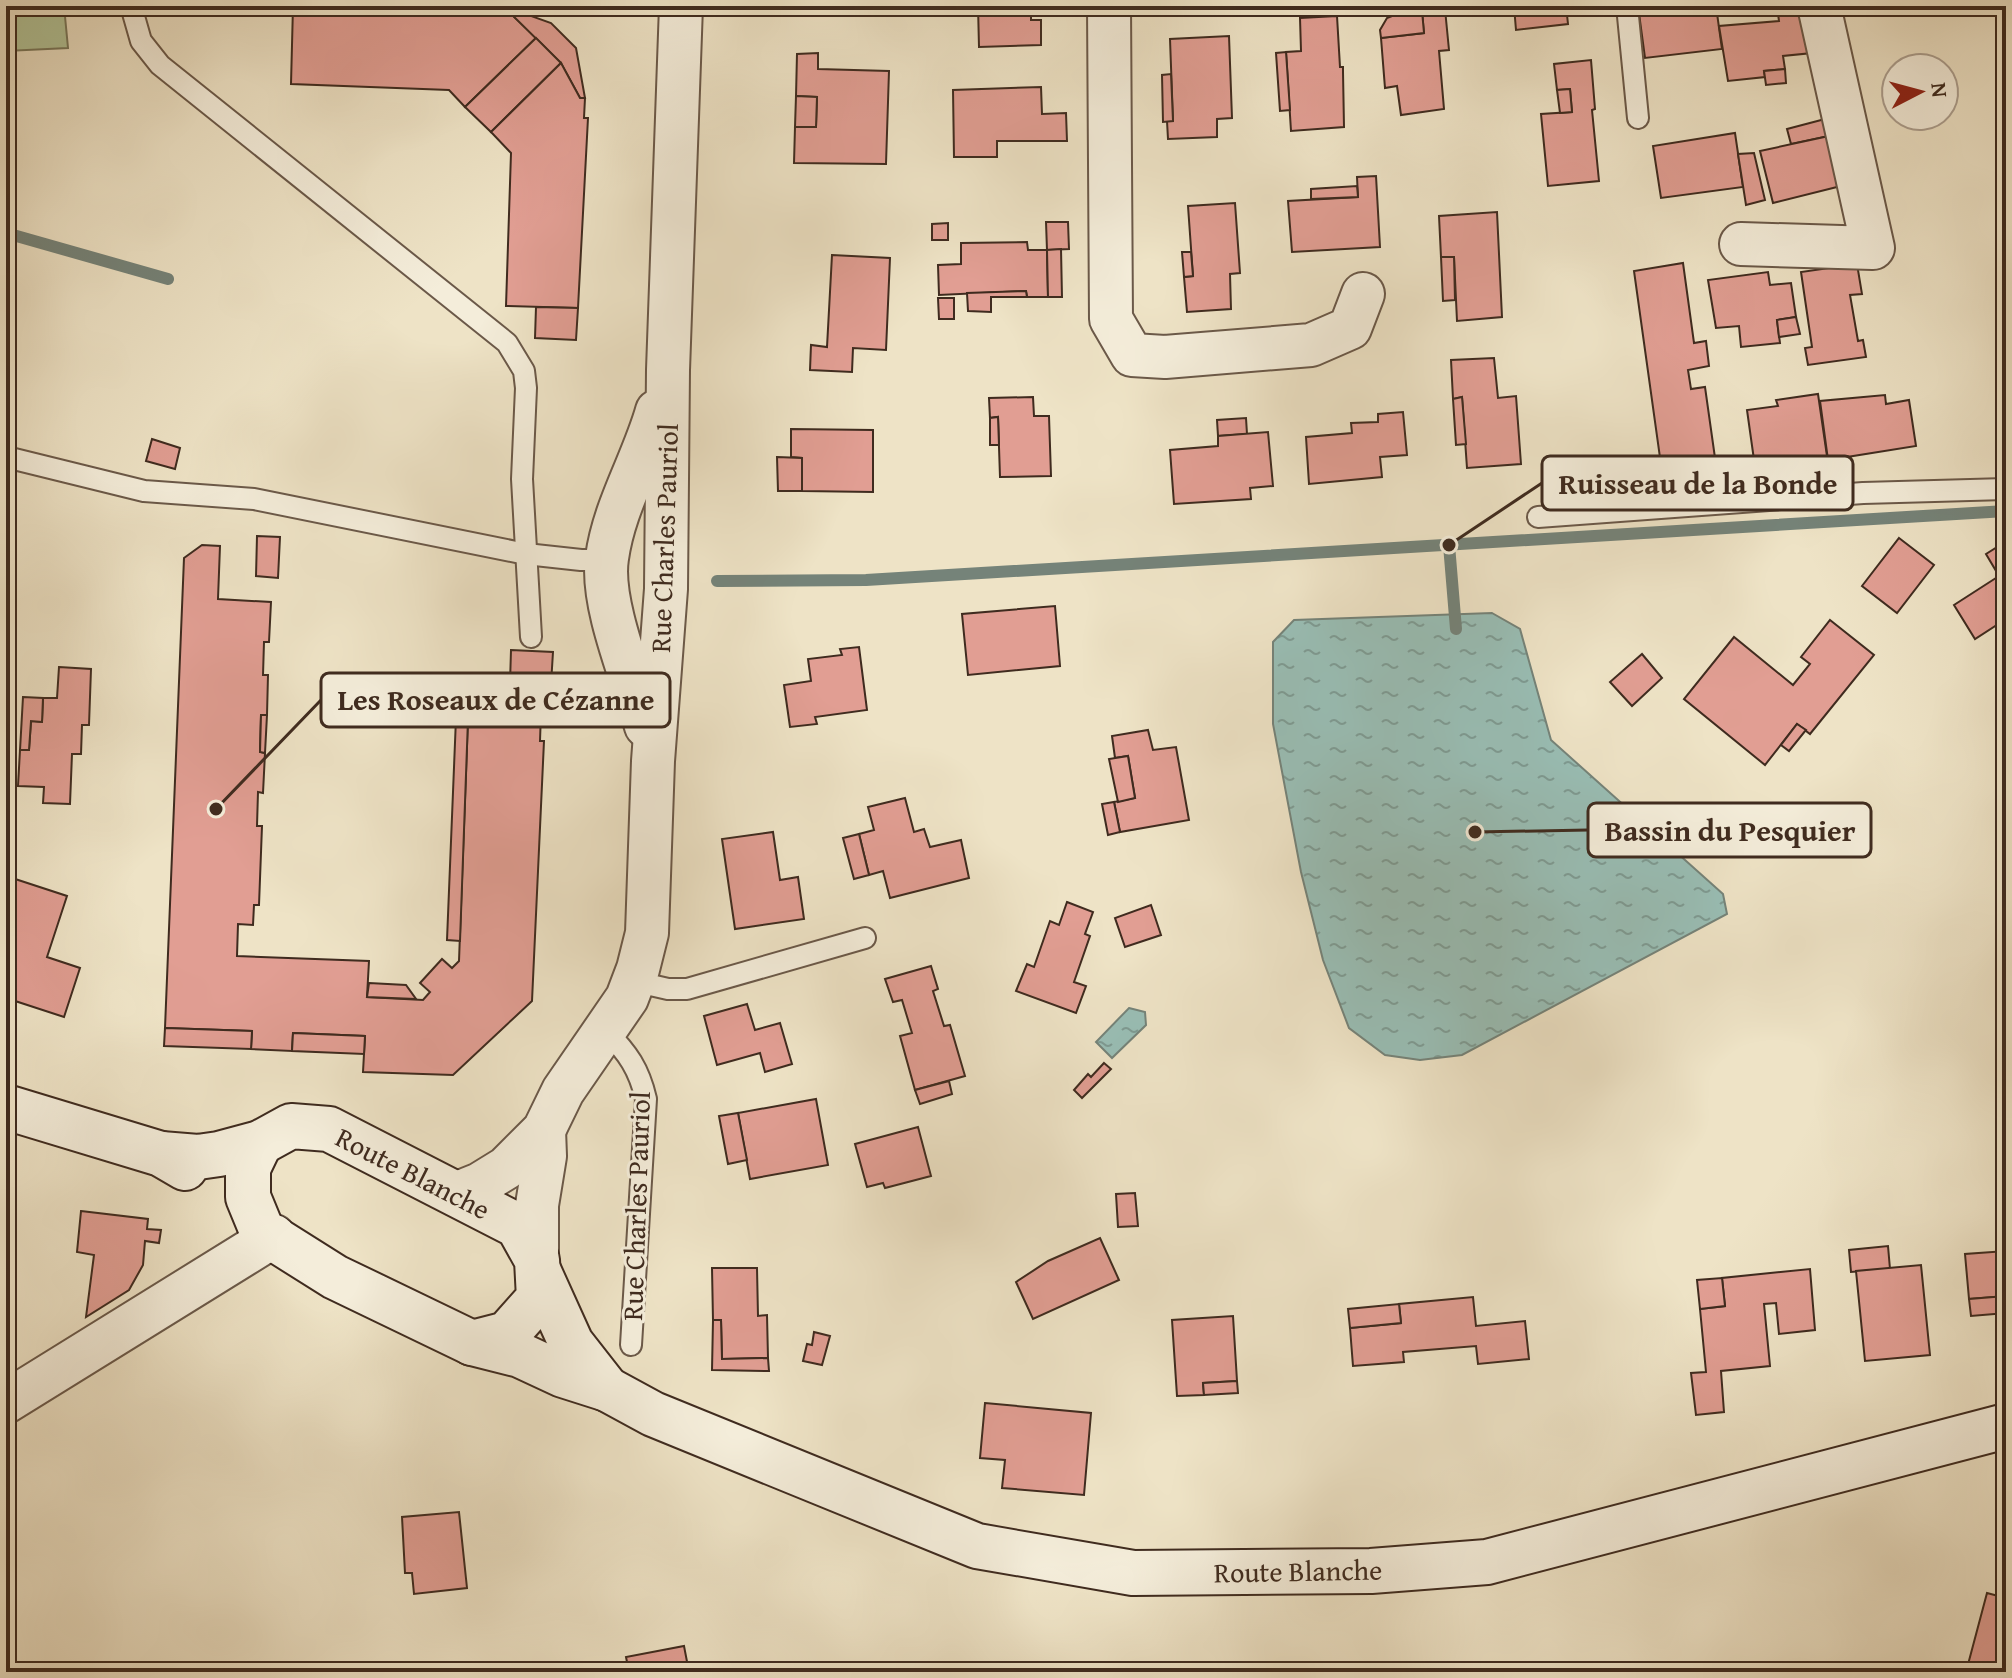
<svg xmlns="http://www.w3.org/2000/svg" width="2012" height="1678" font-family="'Gentium Book Plus',serif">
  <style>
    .grass { fill: #b3c599; stroke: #79785c; stroke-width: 2 }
    .water { fill: url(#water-ripples); stroke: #758379; stroke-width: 2 }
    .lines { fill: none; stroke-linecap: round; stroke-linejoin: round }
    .stream { stroke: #758379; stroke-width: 12 }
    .building { fill: #e19e93; stroke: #3f2b1f; stroke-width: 2 }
    .lane-casing { stroke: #6b5949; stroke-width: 24 }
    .street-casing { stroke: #6b5949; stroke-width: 46 }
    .secondary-casing { stroke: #3f2b1f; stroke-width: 48 }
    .lane { stroke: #f4edda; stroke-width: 20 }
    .street { stroke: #f4edda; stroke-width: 42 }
    .secondary { stroke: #f4edda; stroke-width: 44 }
    .labels { text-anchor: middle; stroke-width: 6; stroke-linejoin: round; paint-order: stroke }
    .street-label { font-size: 28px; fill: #3f2b1f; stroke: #f4edda }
    .leader { fill: none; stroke: #3f2b1f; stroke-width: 3 }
    .callout-dot { fill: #3f2b1f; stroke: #f4edda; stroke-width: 3 }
    .callout { fill: #f4edda; stroke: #3f2b1f; stroke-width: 3 }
    .callout-label { font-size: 30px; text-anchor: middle; font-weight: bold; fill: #3f2b1f }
  </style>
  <defs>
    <pattern id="water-ripples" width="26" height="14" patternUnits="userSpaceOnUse" patternTransform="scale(2)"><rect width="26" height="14" fill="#99beb5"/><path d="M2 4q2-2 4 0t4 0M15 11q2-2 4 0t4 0" fill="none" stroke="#7e9b93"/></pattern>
  </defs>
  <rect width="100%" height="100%" fill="#eee3c6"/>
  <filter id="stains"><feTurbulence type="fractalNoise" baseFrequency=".0025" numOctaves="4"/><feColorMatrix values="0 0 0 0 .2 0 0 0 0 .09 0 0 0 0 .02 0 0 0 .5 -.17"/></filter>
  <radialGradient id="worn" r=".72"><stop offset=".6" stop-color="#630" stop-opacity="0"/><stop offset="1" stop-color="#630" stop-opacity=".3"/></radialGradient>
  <path class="grass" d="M6,6H64L68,48L6,51Z"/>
  <g class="water">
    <path d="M1492,613L1520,629L1551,740L1723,894L1727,914L1462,1055L1420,1060L1385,1055L1349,1028L1323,960L1301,872L1273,724V642L1294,620Z"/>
    <path d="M1129,1008L1145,1012L1146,1025L1112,1058L1096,1042Z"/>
  </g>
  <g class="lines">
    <g class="stream">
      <path d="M6,233L168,279"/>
      <path d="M1449,545L1456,629"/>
      <path d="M717,581L866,580L2006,511"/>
    </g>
  </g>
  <g class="building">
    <path d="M293,6H503L536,38L465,107L449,90L291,84Z"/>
    <path d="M503,6L551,23L576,48L585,98H580L561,63Z"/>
    <path d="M978,6H1031V20H1041V45L979,47Z"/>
    <path d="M1514,6H1566L1568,24L1516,30Z"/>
    <path d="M1638,6H1716L1722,49L1645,58Z"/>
    <path d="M1777,6H1802L1812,53L1783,56L1785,69L1764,71L1765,77L1728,81L1719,26L1779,21Z"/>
    <path d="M1445,9L1449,50L1439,51L1444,109L1401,115L1397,86L1385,88L1381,38L1424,33L1422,11Z"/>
    <path d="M1422,11L1424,33L1381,38L1380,30L1387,18L1397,14Z"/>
    <path d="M1337,16L1340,67H1343V72L1344,127L1291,131L1286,52L1301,51L1300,18Z"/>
    <path d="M1229,36L1232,118L1217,119V137L1168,139L1167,121H1173L1170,39Z"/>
    <path d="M536,38L561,63L491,132L465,107Z"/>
    <path d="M1286,52L1290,110L1280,111L1276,53Z"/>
    <path d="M818,53V69L889,71L886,164L794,163L795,127H816L817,97L796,96L797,54Z"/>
    <path d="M1591,60L1595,109L1592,110L1599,181L1548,186L1541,114L1572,112L1570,89L1557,90L1554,64Z"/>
    <path d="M561,63L580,98H585L584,118H588L578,308L506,306L511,153L491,132Z"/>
    <path d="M1785,69L1786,83L1766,85L1764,71Z"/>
    <path d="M1171,74L1173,121L1163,122L1162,75Z"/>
    <path d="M1041,87L1042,114L1066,113L1067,141H997V157H954L953,90Z"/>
    <path d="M1570,89L1572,112L1560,113L1557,90Z"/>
    <path d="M796,96L817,97L816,127H795Z"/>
    <path d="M1825,119L1829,136L1791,144L1787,129Z"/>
    <path d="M1735,133L1743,187L1661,198L1653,146Z"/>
    <path d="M1829,136L1841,186L1773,203L1760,151Z"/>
    <path d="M1754,153L1765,200L1746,205L1738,154Z"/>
    <path d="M1376,176L1380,247L1292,252L1288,201L1358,197L1357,177Z"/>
    <path d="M1357,186L1358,197L1311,199V189Z"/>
    <path d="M1235,203L1240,273L1230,274L1231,309L1187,312L1184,277L1193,276L1188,206Z"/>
    <path d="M1497,212L1502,317L1457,321L1454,257H1441L1439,216Z"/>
    <path d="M1046,222H1068L1069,249L1047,250Z"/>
    <path d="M948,223V240H932V224Z"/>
    <path d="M1027,242L1028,250H1047L1048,297H1027L1026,291L939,295L938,265L961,264V243Z"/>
    <path d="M1061,249L1062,297H1048L1047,250Z"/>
    <path d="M1182,252H1191L1193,276L1184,277Z"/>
    <path d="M832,255L890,258L886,350L853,348L852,372L810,370L811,345L827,347Z"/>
    <path d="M1441,257H1454L1455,300L1443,301Z"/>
    <path d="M1683,263L1694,343L1706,341L1709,366L1688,370L1691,389L1705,387L1716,465L1662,472L1634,271Z"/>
    <path d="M1857,264L1862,294L1850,295L1858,341L1863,340L1866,357L1808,365L1805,348L1812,347L1801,272Z"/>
    <path d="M1768,272L1770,285L1791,283L1796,317L1777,320L1780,343L1741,347L1739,326L1716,328L1708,280Z"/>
    <path d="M1026,291L1027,297H991V312L968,311L967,293Z"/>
    <path d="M938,298H954V319H939Z"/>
    <path d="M536,307L578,308L576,340L535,338Z"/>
    <path d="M1796,317L1800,334L1779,337L1777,320Z"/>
    <path d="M1494,358L1498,398L1516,396L1521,464L1467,468L1462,397L1453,399L1451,360Z"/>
    <path d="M1818,394L1827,456L1755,467L1747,410L1778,406L1776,400Z"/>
    <path d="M1885,395L1886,404L1909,400L1916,446L1828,460L1820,401Z"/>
    <path d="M1033,397L1034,416H1049L1051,476L1000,477L998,417L990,418L989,398Z"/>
    <path d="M1462,397L1466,444L1456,445L1453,399Z"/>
    <path d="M1403,412L1407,455L1380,457L1382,477L1309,484L1306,437L1352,433L1351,423L1378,422V414Z"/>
    <path d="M998,417L999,445H990V418Z"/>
    <path d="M1246,418L1247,434L1218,436L1217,420Z"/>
    <path d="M791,429L873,430V492L802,491V458L791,457Z"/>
    <path d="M1268,432L1273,486L1250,488L1251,499L1174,504L1170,450L1218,446V436Z"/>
    <path d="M152,439L180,448L175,469L146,461Z"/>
    <path d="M777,457L802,458V491H778Z"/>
    <path d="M257,536L280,537L278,578L256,576Z"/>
    <path d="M1899,538L1934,565L1897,613L1862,586Z"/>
    <path d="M2002,544L2006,552V619L1975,639L1954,605L1999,576L1986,554Z"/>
    <path d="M202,545L220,546L218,599L271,602L269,642H264L263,675H268L267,715H261L260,752L265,753L263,793L258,792L257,826H262L259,905H254L253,925L238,924L237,956L369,961L367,997L423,1000L430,992L420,983L442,959L452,968L459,961L468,719L456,718L458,681L542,684L540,741H544L532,1001L453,1075L363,1072L365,1036L293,1033L292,1051L251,1049L252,1031L165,1028L184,558Z"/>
    <path d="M1055,606L1060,666L968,675L962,614Z"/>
    <path d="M1830,620L1874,655L1810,734L1797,724L1765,765L1684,699L1734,637L1793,685L1810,664L1801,657Z"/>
    <path d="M859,647L867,710L815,717L817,724L790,727L784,685L811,681L808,659L842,655L840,649Z"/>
    <path d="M511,650L553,652L551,684L510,683Z"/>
    <path d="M1642,654L1662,678L1632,706L1610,682Z"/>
    <path d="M59,667L91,669L89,725H82L81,754H72L70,804L43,803L44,787L18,786L20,750H29L31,721L42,722L43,698H57Z"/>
    <path d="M23,697L43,698L42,722L31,721L29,750H20Z"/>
    <path d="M261,715H267L265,753L260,752Z"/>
    <path d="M456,718L468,719L460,941L447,940Z"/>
    <path d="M1797,724L1806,730L1789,751L1781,745Z"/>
    <path d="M1148,730L1153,750L1176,747L1189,820L1120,832L1114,802L1135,798L1128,756L1115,758L1112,736Z"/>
    <path d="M1128,756L1135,798L1118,802L1109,759Z"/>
    <path d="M905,798L914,832L924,829L930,847L961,840L969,878L890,898L883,871L869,875L859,834L874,830L868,807Z"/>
    <path d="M1114,802L1120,832L1108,835L1102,804Z"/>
    <path d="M773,832L780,880L798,877L804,919L735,929L722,839Z"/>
    <path d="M859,834L869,875L854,879L843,838Z"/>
    <path d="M6,876L67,896L47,957L80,968L64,1017L6,998L13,977L6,974Z"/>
    <path d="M1067,902L1093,912L1085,934L1090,936L1074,982L1086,986L1076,1013L1016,991L1027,964L1034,967L1050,921L1059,925Z"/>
    <path d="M1151,905L1161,935L1125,947L1115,918Z"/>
    <path d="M931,966L938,989L933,991L944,1026L950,1025L965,1076L915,1090L900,1036L912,1033L902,1000L893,1002L885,979Z"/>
    <path d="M369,983L406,985L416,999L367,997Z"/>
    <path d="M747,1004L755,1030L780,1023L792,1064L765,1072L760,1053L717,1065L704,1016Z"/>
    <path d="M165,1028L252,1031L251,1049L164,1046Z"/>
    <path d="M293,1033L365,1036L364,1054L292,1051Z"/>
    <path d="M1104,1063L1111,1069L1082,1098L1074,1090L1088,1074L1091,1077Z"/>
    <path d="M949,1081L952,1094L920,1104L915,1090Z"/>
    <path d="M816,1099L828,1165L750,1179L738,1113Z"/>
    <path d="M738,1113L747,1160L728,1164L719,1116Z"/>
    <path d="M918,1127L931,1176L885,1188L883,1183L867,1187L855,1144Z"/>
    <path d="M1135,1193L1138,1226L1118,1227L1116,1194Z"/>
    <path d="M81,1211L148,1219L147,1229L161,1230L159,1243L145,1241L143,1265L129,1290L86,1317L94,1255L77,1252Z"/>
    <path d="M1100,1238L1119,1280L1033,1319L1016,1282L1048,1261Z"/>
    <path d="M1888,1246L1890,1269L1851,1272L1849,1250Z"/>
    <path d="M2006,1251V1296L1969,1299L1965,1254Z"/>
    <path d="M1921,1265L1930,1355L1865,1361L1856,1271Z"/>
    <path d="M712,1268H757L758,1316L767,1315L768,1358L722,1359L721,1320H713Z"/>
    <path d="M1810,1269L1815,1330L1779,1334L1776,1303L1764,1304L1770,1366L1721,1371L1724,1412L1696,1415L1691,1373L1706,1372L1700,1309L1725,1306L1722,1278Z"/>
    <path d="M1722,1278L1725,1306L1700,1309L1697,1280Z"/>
    <path d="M2006,1296V1313L1971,1316L1969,1299Z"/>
    <path d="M1473,1297L1476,1326L1525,1321L1529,1359L1478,1364L1476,1346L1403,1352L1404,1362L1353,1366L1350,1328L1401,1323L1399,1304Z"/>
    <path d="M1399,1304L1401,1323L1350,1328L1348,1309Z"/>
    <path d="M1233,1316L1237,1381L1203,1383L1204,1395L1177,1396L1172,1320Z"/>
    <path d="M713,1320H721L722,1359L768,1358L769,1371L712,1370Z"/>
    <path d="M814,1332L830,1336L822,1365L803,1361L807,1344L812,1345Z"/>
    <path d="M1237,1381L1238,1393L1204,1395L1203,1383Z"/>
    <path d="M985,1403L1091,1413L1084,1495L1002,1488L1005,1460L980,1458Z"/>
    <path d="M459,1512L467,1588L414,1594L412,1573H405L402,1517Z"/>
    <path d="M1987,1593L2006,1598V1672H1966Z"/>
    <path d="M684,1646L689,1672H629L626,1657Z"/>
  </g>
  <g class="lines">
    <g class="lane-casing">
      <g id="lane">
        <path d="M131,6L141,41L160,65L507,343L524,371L526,388L522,479L531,637"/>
        <path d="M1627,6L1638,118"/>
        <path d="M6,457L144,491L254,499L526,554L581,560H606"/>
        <path d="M1538,517L1863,493L2006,489"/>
        <path d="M633,981L668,989H687L865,938"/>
        <path d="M606,1031C628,1053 639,1069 646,1099L631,1345"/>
      </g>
    </g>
    <g class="street-casing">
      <g id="street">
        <path d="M1109,6L1111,319L1132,355L1165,357L1311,345L1350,328L1363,294"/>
        <path d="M1741,244L1873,248L1819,6"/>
        <path d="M646,726C633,680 600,603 607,558C614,506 643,461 657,411"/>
        <path d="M455,1194L480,1184L506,1168L544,1130L563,1091L627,998L638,969L647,933L653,761L666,589L668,370L681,6"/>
        <path d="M537,1260V1205L545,1156L544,1130"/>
        <path d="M6,1402L274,1236"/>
      </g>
    </g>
    <g class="secondary-casing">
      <g id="secondary">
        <path d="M6,1107L161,1154L185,1168"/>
        <path d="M260,1143L248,1168V1197L262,1231L335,1277L472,1343L520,1355L563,1375L607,1389L653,1414L977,1546L1133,1573L1371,1571L1487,1562L2006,1426"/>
        <path d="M161,1154L198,1157L219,1154L260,1143L291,1126L329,1129L518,1226L537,1260L539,1298L507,1334L472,1343"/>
        <path d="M538,1270L571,1343L607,1389"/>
      </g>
    </g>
    <use href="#lane" class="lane"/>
    <use href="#street" class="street"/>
    <use href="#secondary" class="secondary"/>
  </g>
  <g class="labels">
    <g class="street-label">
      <text transform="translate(664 538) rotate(-88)" y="10">Rue Charles Pauriol</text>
      <text transform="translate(413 1173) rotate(27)" y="10">Route Blanche</text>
      <text transform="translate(636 1206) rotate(-88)" y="10">Rue Charles Pauriol</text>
      <text transform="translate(1298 1571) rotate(-1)" y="10">Route Blanche</text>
    </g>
  </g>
  <path class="leader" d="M1449 545L1542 483M216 809L321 700M1475 832L1588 830"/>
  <g class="callout-dot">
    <circle cx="1449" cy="545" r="8"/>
    <circle cx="216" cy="809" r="8"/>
    <circle cx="1475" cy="832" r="8"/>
  </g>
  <g class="callout">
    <rect x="1542" y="456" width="311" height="54" rx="8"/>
    <rect x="321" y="673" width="349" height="54" rx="8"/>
    <rect x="1588" y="803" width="283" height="54" rx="8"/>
  </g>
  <g class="callout-label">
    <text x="1698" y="494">Ruisseau de la Bonde</text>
    <text x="496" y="710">Les Roseaux de Cézanne</text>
    <text x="1730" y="841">Bassin du Pesquier</text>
  </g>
  <rect width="2012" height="1678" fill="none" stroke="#eee3c6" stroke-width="32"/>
  <rect x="8" y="8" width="1996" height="1662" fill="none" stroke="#3f2b1f" stroke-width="4"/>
  <rect x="16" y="16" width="1980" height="1646" fill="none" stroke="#3f2b1f" stroke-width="2"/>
  <g transform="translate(1920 92) rotate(84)"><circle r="38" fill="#f4edda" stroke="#ac9f8f" stroke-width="2"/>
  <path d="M0-6L14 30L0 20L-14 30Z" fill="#8f2418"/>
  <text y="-12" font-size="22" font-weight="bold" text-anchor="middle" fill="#3f2b1f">N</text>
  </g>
  <rect width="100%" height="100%" filter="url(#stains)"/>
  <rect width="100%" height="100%" fill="url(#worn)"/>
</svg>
